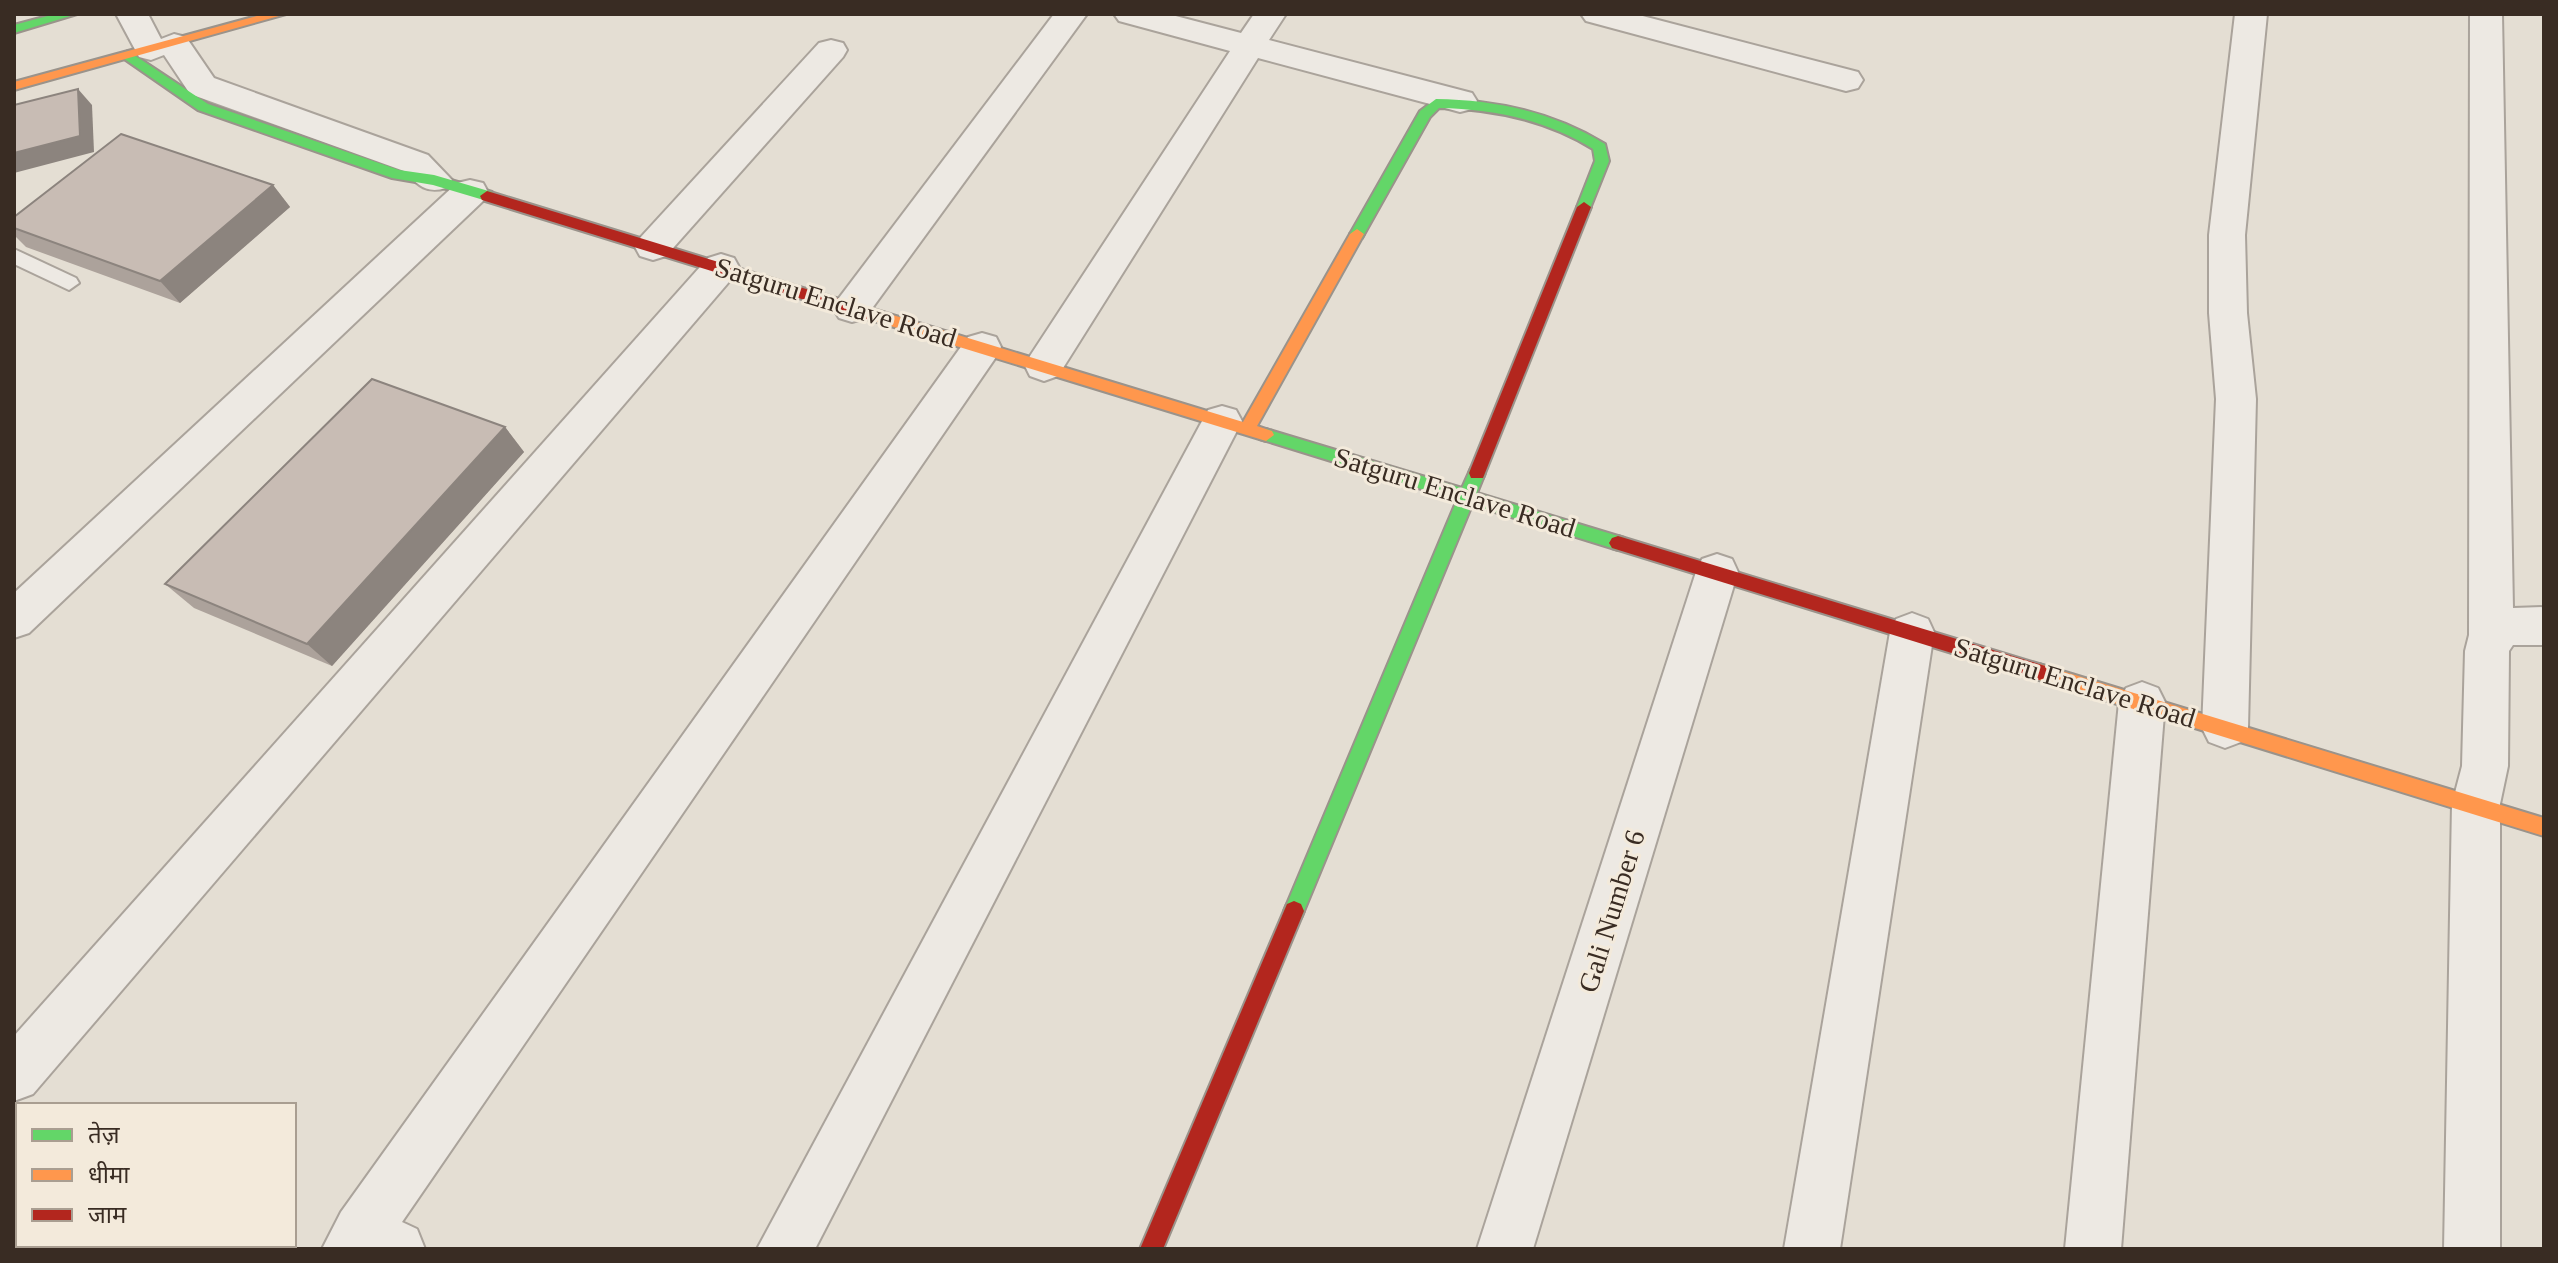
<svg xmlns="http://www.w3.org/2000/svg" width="2558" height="1263" font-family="'Times New Roman','Noto Sans Devanagari',serif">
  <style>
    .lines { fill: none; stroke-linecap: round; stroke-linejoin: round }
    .lane-casing { stroke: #aaa39b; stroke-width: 4 }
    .street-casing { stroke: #aaa39b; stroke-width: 4 }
    .fast-casing { stroke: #9a938b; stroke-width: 4 }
    .slow-casing { stroke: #9a938b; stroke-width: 4 }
    .jam-casing { stroke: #9a938b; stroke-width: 4 }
    .lane { fill: #ede9e3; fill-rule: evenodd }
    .street { fill: #ede9e3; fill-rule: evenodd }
    .fast { fill: #63d668; fill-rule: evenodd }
    .slow { fill: #ff974d; fill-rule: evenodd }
    .jam { fill: #b3261e; fill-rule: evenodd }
    .wall { fill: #aca29b }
    .shaded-wall { fill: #8c847e }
    .building { fill: #c8bcb4; stroke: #8c847e; stroke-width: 2 }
    .labels { text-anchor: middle; stroke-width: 6; stroke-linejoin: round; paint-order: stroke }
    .street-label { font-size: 28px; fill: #392c23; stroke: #f3eadb }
  </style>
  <rect width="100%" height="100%" fill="#e4ded3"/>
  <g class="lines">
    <g class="lane-casing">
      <path id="lane" d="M14,249L76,278L79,283L69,290L14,264Z"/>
    </g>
    <g class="street-casing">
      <g id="street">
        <path d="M116,14H148L161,39L174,34L186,37L214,78L428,155L452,180L446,188C426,194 418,185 404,171L190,94L164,55L151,60L139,57Z"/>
        <path d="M1054,14H1087L865,318L852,322L839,318L833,308L839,298Z"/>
        <path d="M1114,14H1168L1241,33L1254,14H1286L1269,40L1472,93L1477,101L1472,109L1460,112L1258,58L1058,376L1044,381L1030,376L1025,366L1030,356L1230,51L1119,21Z"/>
        <path d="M1581,14H1635L1858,72L1863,80L1858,88L1846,91L1586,21Z"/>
        <path d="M2235,14H2267L2245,235L2247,313L2256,399L2248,728L2241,742L2225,748L2209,742L2202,728L2216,399L2209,313V235Z"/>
        <path d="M2470,14H2502L2513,608L2544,607V645H2513L2509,651L2508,766L2500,804V1249H2444L2452,804L2462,766L2465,651L2469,635Z"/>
        <path d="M831,40L843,43L847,50L843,57L666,256L653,260L640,256L635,247L640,238L819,43Z"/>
        <path d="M470,180L483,183L488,192L483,201L29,633L14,638V593L457,183Z"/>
        <path d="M721,254L734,258L739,267L734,276L33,1094L14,1101V1036L708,258Z"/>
        <path d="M982,333L996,337L1001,347L996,357L402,1222L417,1229L425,1249H322L341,1212L968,337Z"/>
        <path d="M1222,406L1236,410L1242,421L815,1249H757L1208,410Z"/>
        <path d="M1717,554L1732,559L1738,572L1533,1249H1477L1696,572L1702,559Z"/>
        <path d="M1912,613L1928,619L1934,632L1840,1249H1784L1890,632L1896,619Z"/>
        <path d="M2142,682L2158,688L2165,702L2121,1249H2065L2119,702L2126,688Z"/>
      </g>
    </g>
    <g class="fast-casing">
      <g id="fast">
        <path d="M55,14H77L14,33V25Z"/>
        <path d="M128,51L208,104L399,170L434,175L492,192L494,196L487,201L433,185L392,178L198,110L123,58L121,55Z"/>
        <path d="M1436,99C1496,100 1553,112 1605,144L1609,161L1589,211H1579L1577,207L1595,161L1593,149C1546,120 1495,109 1439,108L1430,117L1362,238H1352L1350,234L1420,111Z"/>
        <path d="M1266,429L1462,488L1471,468L1477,466L1485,473L1477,493L1618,536L1624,538L1627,543L1624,548L1618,550L1472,505L1304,911L1301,918L1294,921L1287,918L1284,911L1457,500L1260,439L1258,435Z"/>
      </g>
    </g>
    <g class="slow-casing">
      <g id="slow">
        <path d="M264,14H286L14,90V82Z"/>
        <path d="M1357,229L1364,234L1257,426L1272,431L1274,435L1266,441L868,319L865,315L873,309L1243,422L1350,234Z"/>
        <path d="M2039,664L2544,818V836L2033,678L2030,672L2033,666Z"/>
      </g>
    </g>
    <g class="jam-casing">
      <g id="jam">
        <path d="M487,191L878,311L881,315L873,321L482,200L480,196Z"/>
        <path d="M1584,202L1591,207L1485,473L1483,478H1471L1469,473L1577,207Z"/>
        <path d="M1618,536L2039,664L2045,666L2048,672L2045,678L2039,680L1612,548L1609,543L1612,538Z"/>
        <path d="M1294,901L1301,904L1304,911L1163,1249H1140L1287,904Z"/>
      </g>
    </g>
    <use href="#lane" class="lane"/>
    <use href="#street" class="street"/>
    <use href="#fast" class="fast"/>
    <use href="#slow" class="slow"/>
    <use href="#jam" class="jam"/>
  </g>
  <g class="wall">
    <path d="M273,185L290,207L180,303L26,247L14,235V228Z"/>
    <path d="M505,427L524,452L332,666L194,608L165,584Z"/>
  </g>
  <g class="shaded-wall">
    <path d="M78,89L92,105L94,152L14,173V153Z"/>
    <path d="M273,185L290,207L180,303L160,281Z"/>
    <path d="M505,427L524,452L332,666L307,644Z"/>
  </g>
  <g class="building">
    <path d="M78,89L80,136L14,153V105Z"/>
    <path d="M121,134L273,185L160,281L14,228V217Z"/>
    <path d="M372,379L505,427L307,644L165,584Z"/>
  </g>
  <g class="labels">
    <g class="street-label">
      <text transform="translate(836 302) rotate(17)" y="10">Satguru Enclave Road</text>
      <text transform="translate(1455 492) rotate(17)" y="10">Satguru Enclave Road</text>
      <text transform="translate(2075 682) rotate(17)" y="10">Satguru Enclave Road</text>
      <text transform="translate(1611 911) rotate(-73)" y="10">Gali Number 6</text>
    </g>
  </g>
  <rect width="2558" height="1263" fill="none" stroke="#392c23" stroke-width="32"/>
  <rect x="16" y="1103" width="280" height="144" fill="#f3eadb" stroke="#a99e91" stroke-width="2"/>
  <rect x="32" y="1129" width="40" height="12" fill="#63d668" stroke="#a99e91" stroke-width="2"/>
  <text x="88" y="1143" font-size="24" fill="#392c23">तेज़</text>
  <rect x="32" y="1169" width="40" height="12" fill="#ff974d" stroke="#a99e91" stroke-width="2"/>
  <text x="88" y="1183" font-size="24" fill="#392c23">धीमा</text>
  <rect x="32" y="1209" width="40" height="12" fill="#b3261e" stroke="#a99e91" stroke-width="2"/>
  <text x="88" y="1223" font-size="24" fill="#392c23">जाम</text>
</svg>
